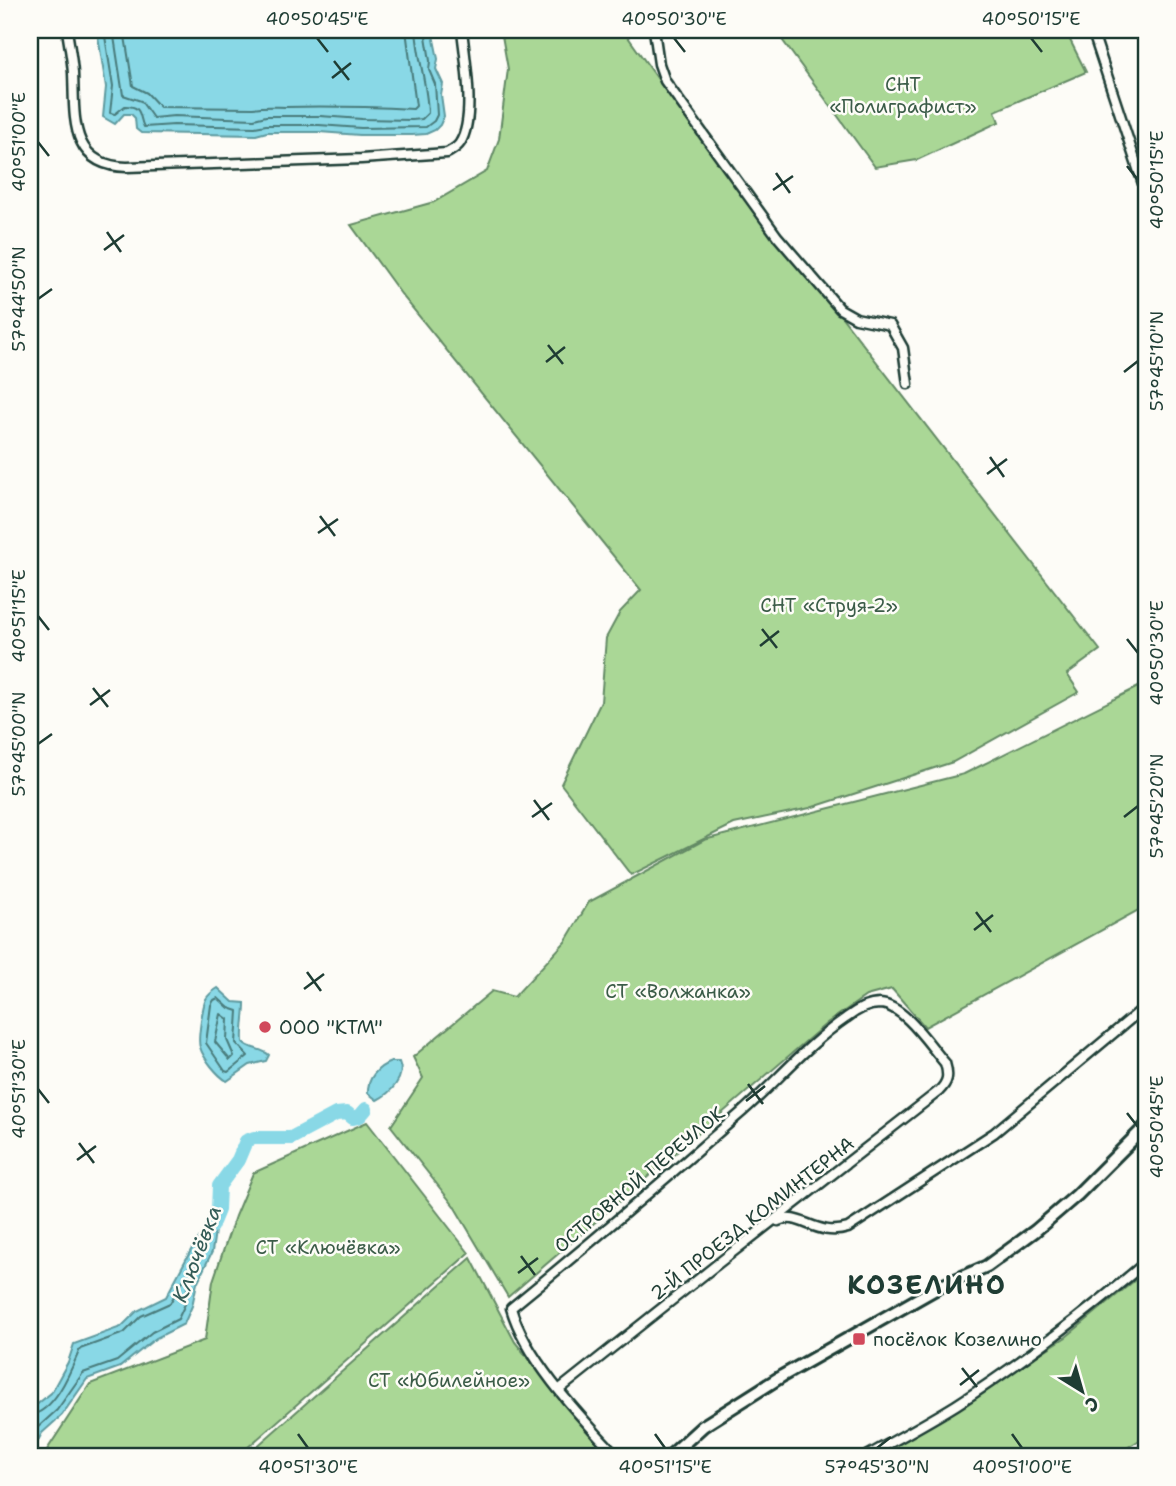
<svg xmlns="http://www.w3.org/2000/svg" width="1176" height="1486" font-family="'Shantell Sans',sans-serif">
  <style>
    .green { fill: #aad796; stroke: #648a65; stroke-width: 2 }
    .water { fill: #89d8e6; stroke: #5f9a9f; stroke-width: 2 }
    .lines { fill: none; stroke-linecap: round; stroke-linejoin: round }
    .shore { stroke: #497b7b; stroke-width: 2 }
    .river { stroke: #89d8e6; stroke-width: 14 }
    .street-casing { stroke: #1f3d34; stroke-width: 13 }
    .secondary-casing { stroke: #1f3d34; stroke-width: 16 }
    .street { stroke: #fdfcf7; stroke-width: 8 }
    .secondary { stroke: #fdfcf7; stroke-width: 10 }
    .ticks { fill: none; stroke: #1f3d34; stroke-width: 2.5 }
    .poi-dot { fill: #d1495b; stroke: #fdfcf7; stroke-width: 2.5 }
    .labels { text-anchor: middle; stroke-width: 5; stroke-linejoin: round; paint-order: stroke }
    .park-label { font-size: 19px; fill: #3b5c48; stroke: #fdfcf7 }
    .poi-label { font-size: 19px; fill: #1f3d34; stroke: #fdfcf7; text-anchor: start }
    .street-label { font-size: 19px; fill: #1f3d34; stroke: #fdfcf7 }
    .water-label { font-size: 21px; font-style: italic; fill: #345c58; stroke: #fdfcf7 }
    .district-label { font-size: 26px; font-weight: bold; letter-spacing: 2px; fill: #1f3d34; stroke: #fdfcf7 }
    .neatline { fill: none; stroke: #1f3d34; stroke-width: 2.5 }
    .ticks-label { font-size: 18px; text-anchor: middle; fill: #1f3d34 }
  </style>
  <rect width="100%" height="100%" fill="#fdfcf7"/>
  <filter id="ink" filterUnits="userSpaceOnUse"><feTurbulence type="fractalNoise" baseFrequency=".0143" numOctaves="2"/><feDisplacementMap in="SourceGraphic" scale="14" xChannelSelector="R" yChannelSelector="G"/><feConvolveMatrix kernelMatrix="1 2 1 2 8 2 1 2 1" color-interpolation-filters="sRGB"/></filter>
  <g filter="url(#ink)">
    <g class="green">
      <path d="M501,30H623L662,85L1100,650L1067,674L1079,692L953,762L810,808L734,824L631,875L561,784L601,702L606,638L620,612L641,590L401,294L351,225L434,202L487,171L499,139L508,69Z"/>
      <path d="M775,30H1065L1086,72L995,111L999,122L917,160L875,167Z"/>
      <path d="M30,197L35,241L30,285Z"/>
      <path d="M1146,683V906L925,1027L892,989L866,996L827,1023L508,1297L454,1206L391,1126L423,1078L413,1057L492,991L514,997L565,942L589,902L704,840L964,774Z"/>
      <path d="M367,1122L469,1253L238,1456H43L90,1384L205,1340L213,1281L235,1216L253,1173Z"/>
      <path d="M471,1258L515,1342L607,1456H246Z"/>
      <path d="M1146,1271V1436L1114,1456H878L1066,1337Z"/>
    </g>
    <g class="water">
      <path d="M97,30H432L438,59L436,69L443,84L441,95L444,116L440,125L435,130L426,134L412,135H360L319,132H267L256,135L141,133L136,129L135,118L131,114H124L115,124L103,117L106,87Z"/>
      <path d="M218,988L233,1002L245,1003C245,1016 242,1029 243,1042C250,1050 262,1048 269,1055L266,1061L250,1065L227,1081C218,1076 203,1058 200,1047C197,1040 203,1005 206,999C209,994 213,991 218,988Z"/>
      <path d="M391,1062H399C406,1077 391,1093 377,1100L368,1093C367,1079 377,1067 391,1062Z"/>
      <path d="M218,1210L212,1252L197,1283L192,1306L184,1324L156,1338L120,1367L87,1379L62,1415L42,1433L30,1456V1410L51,1393L68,1362L74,1344L121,1327L137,1311L166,1297L191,1250Z"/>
    </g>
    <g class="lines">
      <g class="shore">
        <path d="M104,30L113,86L110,113L115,114L125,106C144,106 138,117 144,127L174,125L255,127L266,125H319L361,128L426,127L434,121L437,115L435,84L429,70L430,61L425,30"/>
        <path d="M113,30L123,95L141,101L153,118L174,116L254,119L266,116H320L362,119L412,120L422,119L428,113C427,85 418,59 416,30"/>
        <path d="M124,30L133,86L147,93L160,107L253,108C265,106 275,107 286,107C329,106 371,107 413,109L416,106L406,30"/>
        <path d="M218,998L229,1008L238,1011L236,1043L248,1056L228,1072L225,1071L206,1043L211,1005L214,1000Z"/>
        <path d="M221,1014L228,1019L227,1040L234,1056L230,1060L215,1042Z"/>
        <path d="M30,1415C55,1412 71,1370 80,1349L124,1333L141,1316L170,1303L184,1279H189L185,1304L178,1319L152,1332L117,1361L83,1373L57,1410L36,1429L30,1442"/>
      </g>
      <path class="river" d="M211,1227L218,1210L219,1186L238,1160L246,1141L254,1138H291L336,1114L347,1113L353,1118L360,1116L366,1109"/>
      <g class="street-casing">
        <g id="street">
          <path d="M67,30C69,44 72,59 73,73C75,115 68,166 127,167L361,159L447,153C452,150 457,148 460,143C476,118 465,59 462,30"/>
          <path d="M654,30L659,64L665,81L777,236L840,309L856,318L890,325L903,348L908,384"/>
          <path d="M1092,30L1146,193"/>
          <path d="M778,1221C800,1211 816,1238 848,1228L994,1133L1146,1006"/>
          <path d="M560,1389L720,1262L939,1091C948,1082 949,1076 945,1063C930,1046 904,1005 880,1004C868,1004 855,1011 846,1018C805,1046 773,1086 735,1118C661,1183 587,1246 511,1308C526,1360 580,1416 617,1456"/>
          <path d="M867,1456C897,1439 927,1423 956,1405C1023,1362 1086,1313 1146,1262"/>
        </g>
      </g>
      <g class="secondary-casing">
        <path id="secondary" d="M670,1456L703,1426L782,1376L939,1287L987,1266L1035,1231L1077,1195L1146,1126"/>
      </g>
      <use href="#street" class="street"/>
      <use href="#secondary" class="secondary"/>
    </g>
  </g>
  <path class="ticks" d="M317,38L328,52M674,38L685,52M1031,38L1042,52M334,61L349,80M332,78L351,63M38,142L49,156M1127,166L1138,180M776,173L790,193M773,190L793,176M107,232L121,252M104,250L124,235M38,299L52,289M548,345L563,364M546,362L565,347M1124,372L1138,361M990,457L1004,477M987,474L1007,459M320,516L335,536M318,533L338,519M38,616L49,630M762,629L777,648M1127,639L1138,653M760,646L779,631M93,688L108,707M90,705L110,690M38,744L52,734M534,800L549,820M532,817L552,803M1124,817L1138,806M976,912L991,932M974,930L993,915M307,972L321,991M304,989L324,974M748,1084L763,1104M38,1089L49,1103M746,1101L765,1086M1127,1113L1138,1127M79,1143L94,1163M77,1160L96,1146M521,1256L535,1275M518,1273L538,1258M962,1368L977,1387M960,1385L979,1370M298,1434L308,1448M655,1434L665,1448M1012,1434L1022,1448M877,1448L891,1437"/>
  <g class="poi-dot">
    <circle cx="265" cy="1027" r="7"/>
    <rect x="852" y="1332" width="14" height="14" rx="3.5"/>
  </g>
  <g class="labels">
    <g class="park-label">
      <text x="903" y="91">СНТ<tspan x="903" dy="22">«Полиграфист»</tspan></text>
      <text x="829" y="612">СНТ «Струя-2»</text>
      <text x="678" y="998">СТ «Волжанка»</text>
      <text x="328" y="1254">СТ «Ключёвка»</text>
      <text x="449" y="1387">СТ «Юбилейное»</text>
    </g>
    <g class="poi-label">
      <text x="279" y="1034">ООО "КТМ"</text>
      <text x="873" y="1346">посёлок Козелино</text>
    </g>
    <g class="street-label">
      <text transform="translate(639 1179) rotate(-40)" y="7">ОСТРОВНОЙ ПЕРЕУЛОК</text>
      <text transform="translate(752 1218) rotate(-38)" y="7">2-Й ПРОЕЗД КОМИНТЕРНА</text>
    </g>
    <g class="water-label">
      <text transform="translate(197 1254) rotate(-69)" y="7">Ключёвка</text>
    </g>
    <g class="district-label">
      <text x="927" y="1294">КОЗЕЛИНО</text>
    </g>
  </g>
  <rect width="1176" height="1486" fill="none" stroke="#fdfcf7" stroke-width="77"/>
  <g transform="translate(1082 1391) rotate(143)" stroke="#fdfcf7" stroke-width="5" paint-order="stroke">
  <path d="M0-5L12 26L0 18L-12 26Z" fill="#1f3d34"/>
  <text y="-10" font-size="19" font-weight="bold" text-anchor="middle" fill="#1f3d34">С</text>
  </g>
  <rect x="38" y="38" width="1100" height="1410" class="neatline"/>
  <g class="ticks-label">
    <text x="317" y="25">40°50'45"E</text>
    <text x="674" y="25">40°50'30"E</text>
    <text x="1031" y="25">40°50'15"E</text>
    <text transform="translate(19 142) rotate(-90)" y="6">40°51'00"E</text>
    <text transform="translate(1157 180) rotate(-90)" y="6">40°50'15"E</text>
    <text transform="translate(19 299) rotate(-90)" y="6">57°44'50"N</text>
    <text transform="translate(1157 361) rotate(-90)" y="6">57°45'10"N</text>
    <text transform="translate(19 616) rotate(-90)" y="6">40°51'15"E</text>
    <text transform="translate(1157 653) rotate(-90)" y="6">40°50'30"E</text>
    <text transform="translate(19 744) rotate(-90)" y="6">57°45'00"N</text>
    <text transform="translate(1157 806) rotate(-90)" y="6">57°45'20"N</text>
    <text transform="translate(19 1089) rotate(-90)" y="6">40°51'30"E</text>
    <text transform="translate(1157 1127) rotate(-90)" y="6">40°50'45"E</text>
    <text x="308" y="1473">40°51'30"E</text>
    <text x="665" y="1473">40°51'15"E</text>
    <text x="877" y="1473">57°45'30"N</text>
    <text x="1022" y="1473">40°51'00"E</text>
  </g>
</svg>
